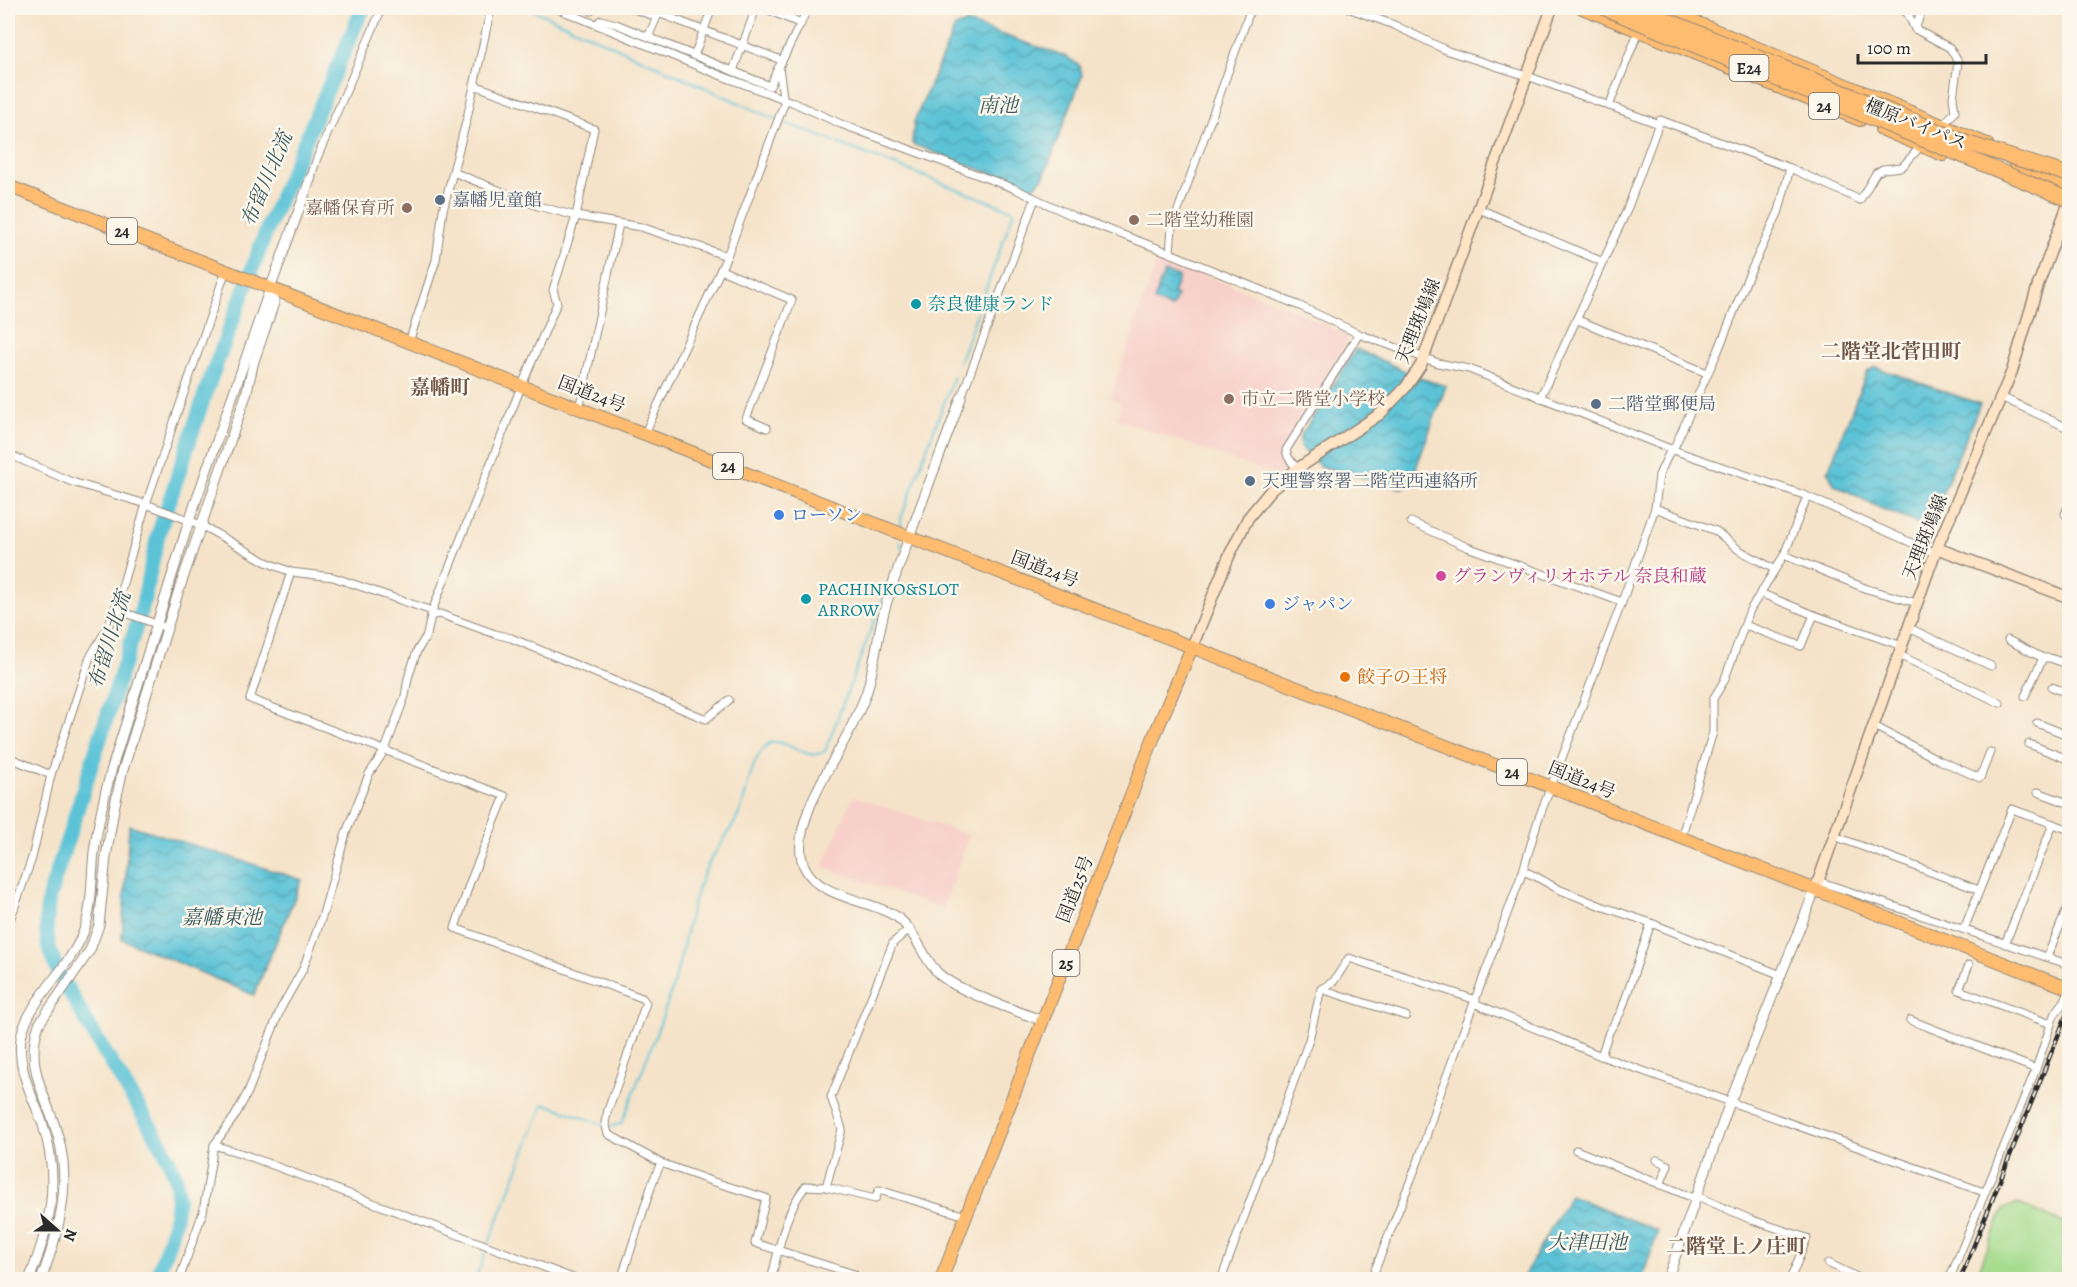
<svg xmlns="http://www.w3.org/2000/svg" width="2077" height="1287" font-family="Alegreya,'Noto Serif JP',serif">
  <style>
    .built { fill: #f7d0c9 }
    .park { fill: #a4db8c; stroke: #68835c; stroke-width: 1.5 }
    .water { fill: url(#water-waves); stroke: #437781; stroke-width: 1.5 }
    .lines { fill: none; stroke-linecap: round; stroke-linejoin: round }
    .stream { stroke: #5bc3d7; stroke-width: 2 }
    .river { stroke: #5bc3d7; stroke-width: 15 }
    .minor-casing { stroke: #90877a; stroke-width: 9 }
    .tertiary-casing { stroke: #90877a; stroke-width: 11 }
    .secondary-casing { stroke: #90877a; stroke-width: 13 }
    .trunk-casing { stroke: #90877a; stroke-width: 14 }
    .motorway-casing { stroke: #90877a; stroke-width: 16 }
    .minor { stroke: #fff; stroke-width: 7 }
    .tertiary { stroke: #fff; stroke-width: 9 }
    .secondary { stroke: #ffe4c6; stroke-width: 10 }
    .trunk { stroke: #febc70; stroke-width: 12 }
    .motorway { stroke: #febc70; stroke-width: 14 }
    .rail-casing { stroke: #2b2b2b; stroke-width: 4.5 }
    .rail { stroke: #fbf7ec; stroke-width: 2; stroke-dasharray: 7; stroke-linecap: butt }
    .motorway-bridge-casing { stroke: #90877a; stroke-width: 16; stroke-linecap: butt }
    .motorway-bridge { stroke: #febc70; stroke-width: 14 }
    .service-dot { fill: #5c6f8a; stroke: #fbf7ec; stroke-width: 2 }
    .education-dot { fill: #8d6e63; stroke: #fbf7ec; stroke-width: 2 }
    .culture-dot { fill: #0f9aa8; stroke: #fbf7ec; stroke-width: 2 }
    .shop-dot { fill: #3f7fe0; stroke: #fbf7ec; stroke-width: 2 }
    .hotel-dot { fill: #d1479c; stroke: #fbf7ec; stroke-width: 2 }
    .food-dot { fill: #e8710a; stroke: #fbf7ec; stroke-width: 2 }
    .labels { text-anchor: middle; stroke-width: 5; stroke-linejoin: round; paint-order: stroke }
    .shield { fill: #fbf7ec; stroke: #696865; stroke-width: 1.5 }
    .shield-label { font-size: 16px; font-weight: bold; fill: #2b2b2b }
    .street-label { font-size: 18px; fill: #2b2b2b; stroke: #fbf7ec }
    .service-label { font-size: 18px; fill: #4e5e75; stroke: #fbf7ec; text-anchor: start }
    .education-label { font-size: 18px; fill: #785e54; stroke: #fbf7ec; text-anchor: start }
    .culture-label { font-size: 18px; fill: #0d838f; stroke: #fbf7ec; text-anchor: start }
    .shop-label { font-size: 18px; fill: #366cbe; stroke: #fbf7ec; text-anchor: start }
    .hotel-label { font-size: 18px; fill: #b23c85; stroke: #fbf7ec; text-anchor: start }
    .food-label { font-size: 18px; fill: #c56008; stroke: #fbf7ec; text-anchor: start }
    .water-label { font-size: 20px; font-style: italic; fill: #39595f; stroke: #fbf7ec }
    .neighbourhood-label { font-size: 20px; font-weight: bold; fill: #705648; stroke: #fbf7ec }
  </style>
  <defs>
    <pattern id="water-waves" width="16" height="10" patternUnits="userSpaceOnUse" patternTransform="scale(1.5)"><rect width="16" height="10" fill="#5bc3d7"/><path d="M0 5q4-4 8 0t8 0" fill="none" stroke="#4b9faf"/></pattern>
  </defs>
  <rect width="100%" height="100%" fill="#fbf7ec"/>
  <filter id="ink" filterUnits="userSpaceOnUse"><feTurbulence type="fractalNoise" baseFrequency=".0167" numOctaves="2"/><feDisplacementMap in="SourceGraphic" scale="12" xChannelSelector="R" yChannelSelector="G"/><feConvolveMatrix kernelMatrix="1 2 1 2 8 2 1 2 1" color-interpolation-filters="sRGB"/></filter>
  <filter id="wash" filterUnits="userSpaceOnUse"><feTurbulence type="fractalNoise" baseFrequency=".008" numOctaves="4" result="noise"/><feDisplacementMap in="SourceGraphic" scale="24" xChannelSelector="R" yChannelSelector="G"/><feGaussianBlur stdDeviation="1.35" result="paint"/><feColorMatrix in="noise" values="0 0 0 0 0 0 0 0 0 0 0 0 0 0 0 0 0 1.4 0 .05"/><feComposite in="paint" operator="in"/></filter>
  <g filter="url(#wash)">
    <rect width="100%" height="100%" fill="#f5e3c9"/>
    <g class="built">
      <path d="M1158,257L1294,310L1351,337L1280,455L1288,467L1278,476L1117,419L1122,403L1110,398Z"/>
      <path d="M853,796L969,835L943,909L823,867Z"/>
    </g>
    <path class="park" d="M2018,1204L2069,1225V1279H1975L2004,1208Z"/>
    <g class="water">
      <path d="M967,23L1065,56L1080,66L1082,76L1044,176L1032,189L912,144L914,122L955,27Z"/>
      <path d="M1164,272L1179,277L1173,294L1177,296L1172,308L1154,301Z"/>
      <path d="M1356,349L1423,379L1446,386L1412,479L1407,487L1400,488L1320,466L1300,446V437Z"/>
      <path d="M1875,367L1980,404L1928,528L1878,507L1834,484L1828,471L1867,372Z"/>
      <path d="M129,825L302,880L254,995L122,939Z"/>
      <path d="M1570,1195L1658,1231L1642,1279H1522Z"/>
    </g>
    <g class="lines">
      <g class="stream">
        <path d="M529,8L770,117L1014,211L959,363"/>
        <path d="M901,525V518L954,376"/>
        <path d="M901,549V542"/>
        <path d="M489,1243L543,1105L546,1104L609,1127L621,1124L623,1121C640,1074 661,1027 675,979C685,944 689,906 704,873C713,852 729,835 739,814C748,793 749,763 766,746C782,731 804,765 825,751L888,585"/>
        <path d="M475,1280L487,1249"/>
      </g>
      <path class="river" d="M156,1280C165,1250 180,1219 177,1187C174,1164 159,1141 147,1121C123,1081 97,1042 74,1000C65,984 55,969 50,951C45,934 46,915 49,897L142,608L158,535L206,391L271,219L363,8"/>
    </g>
  </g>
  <g filter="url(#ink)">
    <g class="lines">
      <g class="minor-casing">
        <g id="minor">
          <path d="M556,8L722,76L792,102L841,124L1013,188L1073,216L1170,253L1300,306L1359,334L1438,363L1469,369L1673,450L1804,495L1930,551L1936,550"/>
          <path d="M631,8L654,16L661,14L781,60"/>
          <path d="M764,8L801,24"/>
          <path d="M1348,8L1394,25L1448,51L1533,78L1659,124"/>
          <path d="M1901,8L1908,14L1915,29L1950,48L1958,62L1953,98L1955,112L1941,127"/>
          <path d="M591,11L592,8"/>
          <path d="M596,24L601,20L616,24L770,86L778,68"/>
          <path d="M1915,29L1923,8"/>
          <path d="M648,37L661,8"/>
          <path d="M694,56L712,8"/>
          <path d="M733,71L756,8"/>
          <path d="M1609,106L1639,30"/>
          <path d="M453,172L538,206L576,216L641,227L727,256"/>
          <path d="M311,177L317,158L382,8"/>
          <path d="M1477,208L1603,262"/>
          <path d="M1170,253L1172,227L1251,8"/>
          <path d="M721,270L792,300L746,419L767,428"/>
          <path d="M1578,320L1707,373"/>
          <path d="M409,342L436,260L443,210L467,118L491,8"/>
          <path d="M2001,397L2070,429"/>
          <path d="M961,398L1035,199"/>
          <path d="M1540,398L1627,210L1660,120L1790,168L1860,200L1876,173L1883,169L1902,167L1922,145"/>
          <path d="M579,409L619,224"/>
          <path d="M645,433L727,256L784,104L779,67L808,8"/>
          <path d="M1673,450L1718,351L1747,279L1779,211L1790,168"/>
          <path d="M8,454L72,482L146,504L201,525L266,562L291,572L333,577L432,611"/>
          <path d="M1297,469L1288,457L1286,450L1359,334"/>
          <path d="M1655,508L1716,531L1739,550L1774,569"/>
          <path d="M2065,514L2070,502"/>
          <path d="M1411,522L1467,547L1622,602"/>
          <path d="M1784,555L1867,589L1917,603"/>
          <path d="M291,572L250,699L505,796L470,882L455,928L642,998L646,1003L608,1110L605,1122L608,1134L661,1163L711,1181L766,1198L755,1243L854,1274V1280"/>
          <path d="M1760,593L1814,615L1902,646"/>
          <path d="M115,609L167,628"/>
          <path d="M433,615L440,614L495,634L511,638L706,719L729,700"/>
          <path d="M1745,625L1801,646L1814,615"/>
          <path d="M1909,628L1991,666"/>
          <path d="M2008,640L2043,658H2050L2070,665"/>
          <path d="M1899,655L2000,703"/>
          <path d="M2052,687L2070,694"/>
          <path d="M2025,696L2043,658"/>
          <path d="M2037,723L2070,736"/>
          <path d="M1874,726L1939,760L1980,778L1990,752"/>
          <path d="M2029,744L2070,760"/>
          <path d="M8,757L51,775"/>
          <path d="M2038,792L2070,804"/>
          <path d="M1834,836L1979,890"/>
          <path d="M1681,838L1713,732V699L1724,681L1750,610L1784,555L1807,497"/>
          <path d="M1523,871L1535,876L1558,889L1601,906L1651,923L1781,975"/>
          <path d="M1818,881L2070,965"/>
          <path d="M8,926L32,858L51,775L90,657L108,627L119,597L146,504L226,270"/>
          <path d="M1964,929L2012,809L2070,830"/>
          <path d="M2005,944L2053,824"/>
          <path d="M2047,957L2070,902"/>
          <path d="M1969,965L1959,990L2051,1024"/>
          <path d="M1321,989L1406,1016"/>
          <path d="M1474,1003L1601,1056L1984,1192"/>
          <path d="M1910,1020L2036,1069"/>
          <path d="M1601,1056L1609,1032L1621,1012L1651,923"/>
          <path d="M214,1145L243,1154L578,1280"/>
          <path d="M1576,1150L1696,1199"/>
          <path d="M1657,1160L1668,1165L1660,1185"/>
          <path d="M826,1187L842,1129L831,1097L893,943L909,929"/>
          <path d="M1697,1196L1752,1220L1807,1238L1790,1280"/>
          <path d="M1828,1263L1863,1280"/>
          <path d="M179,1280L203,1212L214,1145L235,1116L248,1092L281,1008L303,969L323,914L346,833L369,774L385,750L405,696L408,678L417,651L427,635L432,611L519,392L557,303L553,290L576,216L594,129L474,85"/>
          <path d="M621,1280L653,1181L661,1163"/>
          <path d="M771,1280C779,1249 785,1210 806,1186L826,1187L875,1199L879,1190L966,1216"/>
          <path d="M1221,1280L1309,1040L1321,989L1334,981L1349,958L1476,1000"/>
          <path d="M1371,1280L1419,1159L1437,1102L1523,871L1538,820L1622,602L1655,508L1659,475L1671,449"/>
          <path d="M1949,1280L2036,1069L2054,1015L2064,1002L2070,990"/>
        </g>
      </g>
      <g class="tertiary-casing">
        <g id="tertiary">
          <path d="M961,398C937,464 910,531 888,598C878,628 876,660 867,691C860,712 849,732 838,752C822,780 790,833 804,866C819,899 870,899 897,917C916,931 921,955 937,972C953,990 1018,1011 1043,1021"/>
          <path d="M29,1280C50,1227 61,1181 43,1125C33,1096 17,1071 21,1038C27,1002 70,968 83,933C93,908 91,879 94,852C98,824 104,796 112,768L189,521L266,300L311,177"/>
          <path d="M41,1280C57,1237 70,1194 61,1149C53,1104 22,1072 39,1024L90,950L99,925L106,857L114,809L122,773L178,593L246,395L254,361L274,303L272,287"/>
          <path d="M1667,1280L1730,1102L1815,890"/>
        </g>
      </g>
      <g class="secondary-casing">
        <g id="secondary">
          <path d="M1936,550H1942L2070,598"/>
          <path d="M1192,647L1229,556L1248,518L1271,490L1297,469L1380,414L1406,387L1421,365L1552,8"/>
          <path d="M1815,890L1936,550L2012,371L2038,285L2070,199"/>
        </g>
      </g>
      <g class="trunk-casing">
        <g id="trunk">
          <path d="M1582,8L1860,120"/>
          <path d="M1662,8L1987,144"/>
          <path d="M1881,129L1943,155"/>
          <path d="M8,186L2070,989"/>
          <path d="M941,1280L1155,734L1192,647"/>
        </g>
      </g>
      <g class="motorway-casing">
        <path id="motorway" d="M2016,164L2070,186"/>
      </g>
      <use href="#minor" class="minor"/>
      <use href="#tertiary" class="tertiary"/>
      <use href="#secondary" class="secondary"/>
      <use href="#trunk" class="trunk"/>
      <use href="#motorway" class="motorway"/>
      <g class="rail-casing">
        <path id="rail" d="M1960,1280L2070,1006"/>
      </g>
      <use href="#rail" class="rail"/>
      <g class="motorway-bridge-casing">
        <g id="motorway-bridge">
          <path d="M1604,8L2070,200"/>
          <path d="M1638,8L1970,144L2070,175"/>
        </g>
      </g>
      <use href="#motorway-bridge" class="motorway-bridge"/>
    </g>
  </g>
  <g class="service-dot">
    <circle cx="440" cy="200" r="6"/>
    <circle cx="1596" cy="404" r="6"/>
    <circle cx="1250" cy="481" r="6"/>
  </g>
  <g class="education-dot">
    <circle cx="407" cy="208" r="6"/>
    <circle cx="1134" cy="220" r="6"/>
    <circle cx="1229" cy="399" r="6"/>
  </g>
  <g class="culture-dot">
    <circle cx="916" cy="304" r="6"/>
    <circle cx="806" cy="599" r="6"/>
  </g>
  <g class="shop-dot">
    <circle cx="779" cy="515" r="6"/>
    <circle cx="1270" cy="604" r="6"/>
  </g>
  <circle class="hotel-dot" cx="1441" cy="576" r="6"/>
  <circle class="food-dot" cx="1345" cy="677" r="6"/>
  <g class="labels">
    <g class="shield">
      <rect x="1729.5" y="55" width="39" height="26" rx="4.5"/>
      <rect x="1809" y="93" width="30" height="26" rx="4.5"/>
      <rect x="107" y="218" width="30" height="26" rx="4.5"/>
      <rect x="713" y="453" width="30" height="26" rx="4.5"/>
      <rect x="1497" y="759" width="30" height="26" rx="4.5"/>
      <rect x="1052.5" y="950" width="27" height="26" rx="4.5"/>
    </g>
    <g class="shield-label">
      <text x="1749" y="74">E24</text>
      <text x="1824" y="112">24</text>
      <text x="122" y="237">24</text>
      <text x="728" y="472">24</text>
      <text x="1512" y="778">24</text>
      <text x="1066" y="969">25</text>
    </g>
    <g class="street-label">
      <text transform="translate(1916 124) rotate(22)" y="6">橿原バイパス</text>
      <text transform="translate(1418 321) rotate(-68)" y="6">天理斑鳩線</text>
      <text transform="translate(592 394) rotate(21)" y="6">国道24号</text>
      <text transform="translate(1925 537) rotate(-68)" y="6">天理斑鳩線</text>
      <text transform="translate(1045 569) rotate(21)" y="6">国道24号</text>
      <text transform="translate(1582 780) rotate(22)" y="6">国道24号</text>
      <text transform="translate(1075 889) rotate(-69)" y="6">国道25号</text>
    </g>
    <g class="service-label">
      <text x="452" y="206">嘉幡児童館</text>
      <text x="1608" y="410">二階堂郵便局</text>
      <text x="1262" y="487">天理警察署二階堂西連絡所</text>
    </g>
    <g class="education-label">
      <text x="395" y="214" text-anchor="end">嘉幡保育所</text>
      <text x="1146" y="226">二階堂幼稚園</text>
      <text x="1241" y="405">市立二階堂小学校</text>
    </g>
    <g class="culture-label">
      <text x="928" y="310">奈良健康ランド</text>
      <text x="818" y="595">PACHINKO&amp;SLOT<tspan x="818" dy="21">ARROW</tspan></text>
    </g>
    <g class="shop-label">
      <text x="791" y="521">ローソン</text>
      <text x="1282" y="610">ジャパン</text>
    </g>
    <g class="hotel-label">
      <text x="1453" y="582">グランヴィリオホテル 奈良和蔵</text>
    </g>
    <g class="food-label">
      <text x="1357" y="683">餃子の王将</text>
    </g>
    <g class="water-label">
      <text x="998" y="112">南池</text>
      <text transform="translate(266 179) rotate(-67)" y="7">布留川北流</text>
      <text transform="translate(109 640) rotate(-73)" y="7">布留川北流</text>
      <text x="222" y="924">嘉幡東池</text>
      <text x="1587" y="1249">大津田池</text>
    </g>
    <g class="neighbourhood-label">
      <text x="1891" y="358">二階堂北菅田町</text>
      <text x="440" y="394">嘉幡町</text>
      <text x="1736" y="1253">二階堂上ノ庄町</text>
    </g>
  </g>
  <rect width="2077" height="1287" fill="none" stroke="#fbf7ec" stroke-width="30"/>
  <g transform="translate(57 1230) rotate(111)" stroke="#fbf7ec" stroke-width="4.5" paint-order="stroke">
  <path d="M0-4.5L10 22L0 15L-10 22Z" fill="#2b2b2b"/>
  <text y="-9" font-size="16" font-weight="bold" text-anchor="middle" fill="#2b2b2b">N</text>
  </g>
  <path d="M1858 54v9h128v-9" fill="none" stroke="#2b2b2b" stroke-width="3"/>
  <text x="1867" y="54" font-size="18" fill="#2b2b2b" stroke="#fbf7ec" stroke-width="4.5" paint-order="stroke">100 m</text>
</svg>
